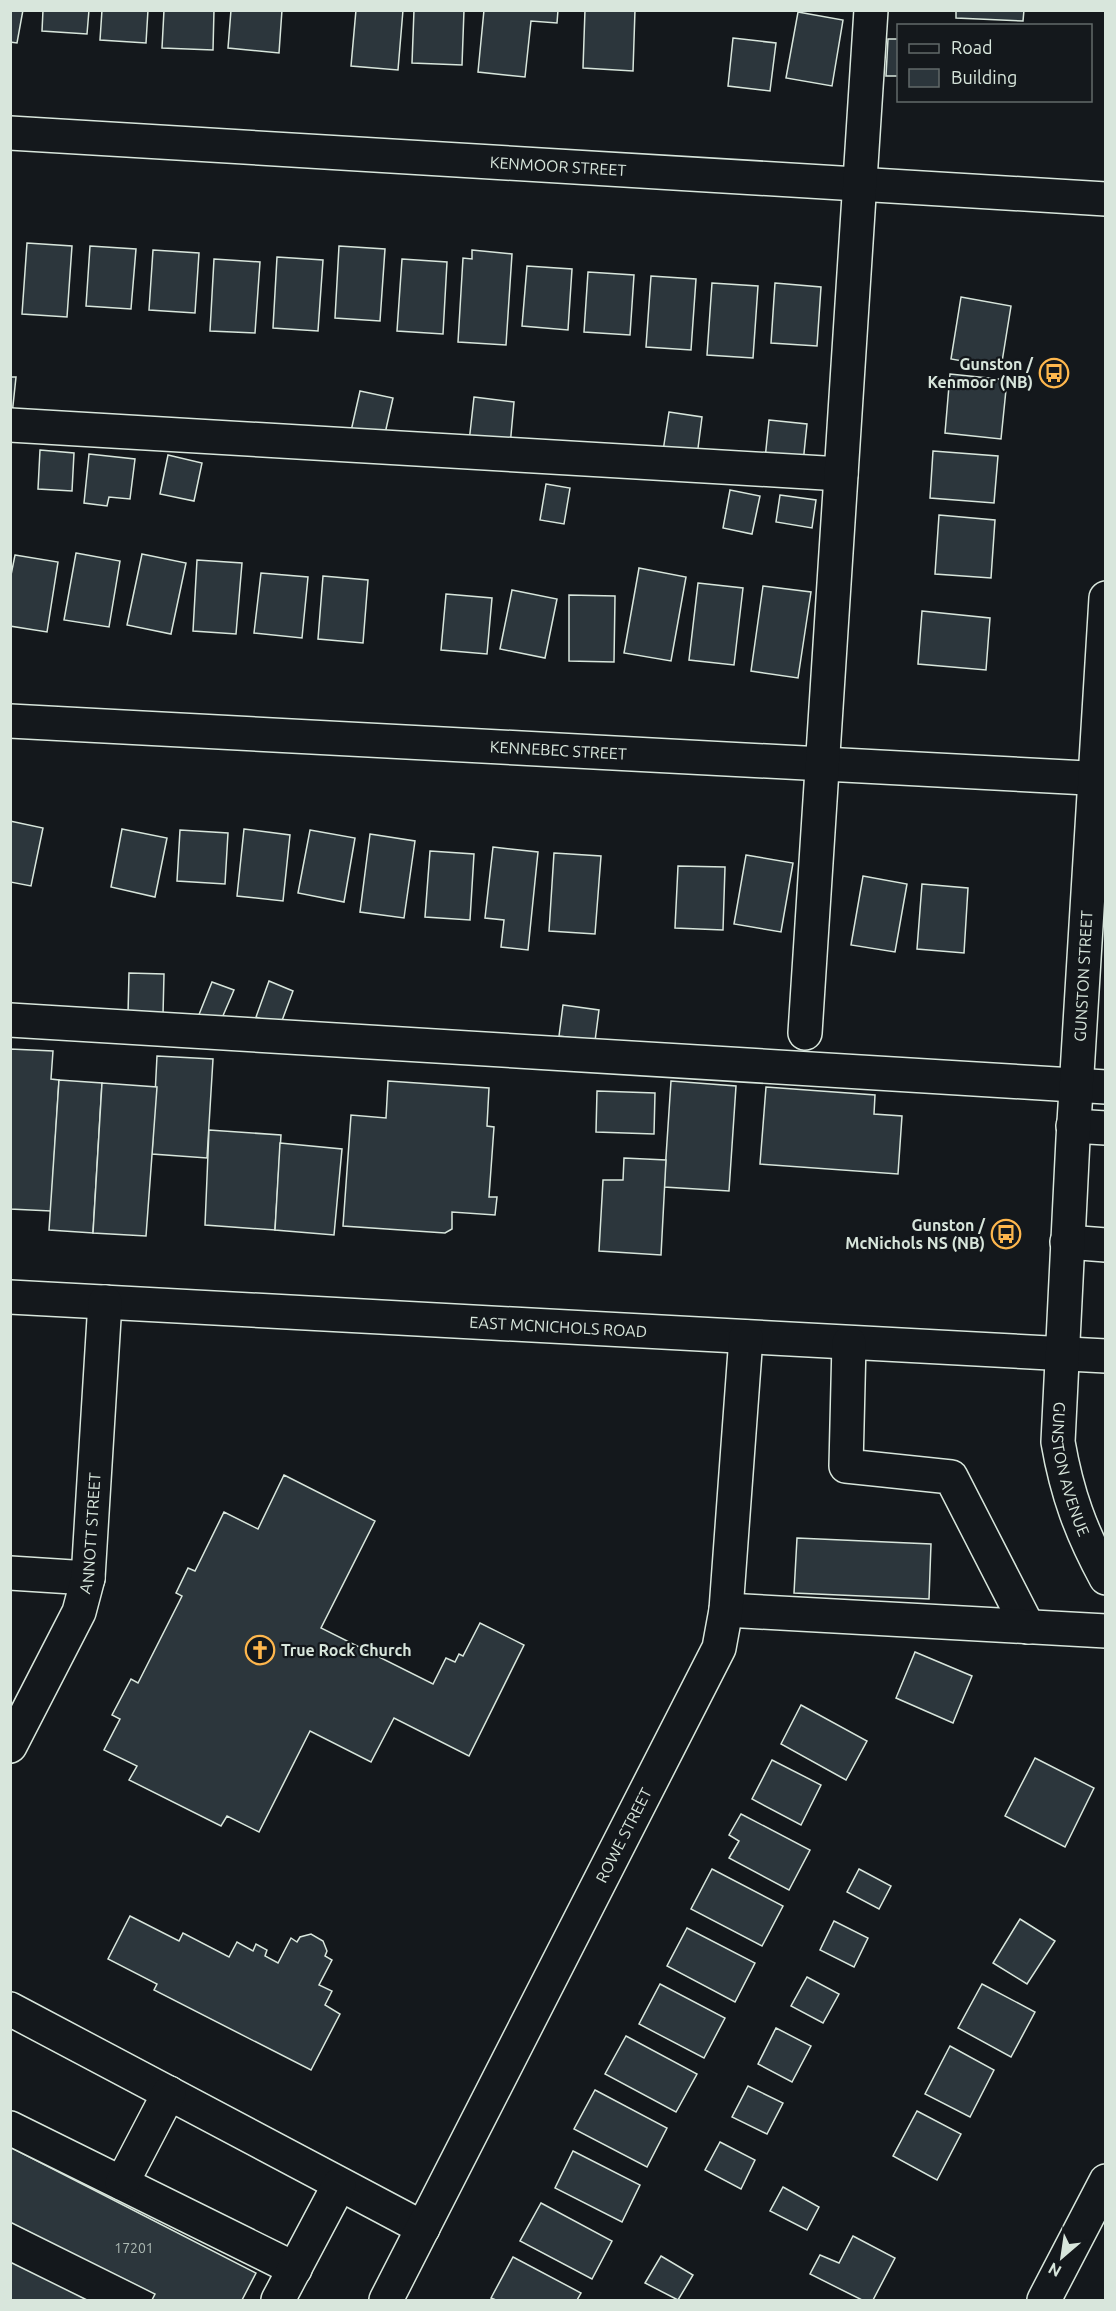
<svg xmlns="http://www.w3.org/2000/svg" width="1116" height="2311" font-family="Ubuntu,sans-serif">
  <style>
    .building { fill: #2c363c; stroke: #d8e6dc; stroke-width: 1.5 }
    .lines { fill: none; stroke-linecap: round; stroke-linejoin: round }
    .minor-casing { stroke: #d8e6dc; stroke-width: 36 }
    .major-casing { stroke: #d8e6dc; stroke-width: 36 }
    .minor { stroke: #14181c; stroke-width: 33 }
    .major { stroke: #14181c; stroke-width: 33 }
    .labels { text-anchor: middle; stroke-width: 4.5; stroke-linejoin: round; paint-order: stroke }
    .number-label { font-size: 14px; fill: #adbab4 }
    .street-label { font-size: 16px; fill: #d8e6dc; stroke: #14181c }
    .poi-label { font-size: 16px; font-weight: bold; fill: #d8e6dc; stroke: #14181c; text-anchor: end }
  </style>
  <rect width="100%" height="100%" fill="#14181c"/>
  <g class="building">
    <path d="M10,10H23L17,43L10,42Z"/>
    <path d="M43,10H89L87,34L42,31Z"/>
    <path d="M102,10H148L146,43L100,40Z"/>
    <path d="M164,10H214L213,50L162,48Z"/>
    <path d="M231,10H282L279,53L228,48Z"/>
    <path d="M356,10H403L398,70L351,66Z"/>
    <path d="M414,10H464L462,65L412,63Z"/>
    <path d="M484,10H558L557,23L531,21L525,77L478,72Z"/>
    <path d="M585,10H635L633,71L583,68Z"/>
    <path d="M956,10H1024L1023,21L956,18Z"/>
    <path d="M798,12L843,20L832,86L786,78Z"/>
    <path d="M733,38L776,43L770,91L728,86Z"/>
    <path d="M888,39H898V76H886Z"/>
    <path d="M27,243L72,246L67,317L22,314Z"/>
    <path d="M90,246L136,249L131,309L86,306Z"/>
    <path d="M339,246L385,249L380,321L335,318Z"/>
    <path d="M153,250L199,253L195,313L149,310Z"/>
    <path d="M472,250L512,254L506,345L458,342L463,258L472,259Z"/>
    <path d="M277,257L323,260L318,331L273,328Z"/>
    <path d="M214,259L260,262L255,333L210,331Z"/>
    <path d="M402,259L447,262L443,334L397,331Z"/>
    <path d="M527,266L572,269L568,330L522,326Z"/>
    <path d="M588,272L634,275L630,335L584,332Z"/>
    <path d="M651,276L696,279L691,350L646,347Z"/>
    <path d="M712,283L758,286L753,358L707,355Z"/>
    <path d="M775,283L821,287L817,346L771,343Z"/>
    <path d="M961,297L1011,306L1001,368L951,359Z"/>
    <path d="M950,374L1007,380L1001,439L945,433Z"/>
    <path d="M10,377H16L12,415H10Z"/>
    <path d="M360,391L393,398L384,438L351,431Z"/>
    <path d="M474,397L514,402L510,446L469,442Z"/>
    <path d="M669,412L702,417L697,456L663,451Z"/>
    <path d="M769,420L807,424L803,463L765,459Z"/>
    <path d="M40,450L74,453L72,491L38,489Z"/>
    <path d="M933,451L998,456L994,503L930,498Z"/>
    <path d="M89,454L135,459L130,499L109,497L107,506L84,503Z"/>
    <path d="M168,455L202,463L194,501L160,494Z"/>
    <path d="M546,484L570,488L564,524L540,520Z"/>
    <path d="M730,490L760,496L752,534L723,528Z"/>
    <path d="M780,495L816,500L812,528L776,522Z"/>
    <path d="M939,515L995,520L991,578L935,574Z"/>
    <path d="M76,553L120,561L109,627L64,620Z"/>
    <path d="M142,554L186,563L171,634L127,625Z"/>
    <path d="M15,555L58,562L47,632L10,626V580Z"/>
    <path d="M197,560L242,563L236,634L193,631Z"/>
    <path d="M639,568L686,577L671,661L624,653Z"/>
    <path d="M261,573L308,577L302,638L254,633Z"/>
    <path d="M323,576L368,580L363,643L318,639Z"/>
    <path d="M698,583L743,588L734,665L689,660Z"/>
    <path d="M763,586L811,592L798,678L751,671Z"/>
    <path d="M512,590L557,599L545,658L500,649Z"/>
    <path d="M446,594L492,598L487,654L441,650Z"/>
    <path d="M569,595L615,596L614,662L569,661Z"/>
    <path d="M922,611L990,618L986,670L918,664Z"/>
    <path d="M10,821L43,828L31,886L10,882Z"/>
    <path d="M122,829L167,838L155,897L111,887Z"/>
    <path d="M244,829L290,835L283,901L237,896Z"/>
    <path d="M180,830L228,833L225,884L177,881Z"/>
    <path d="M310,830L355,838L344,902L298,893Z"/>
    <path d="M370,834L415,841L404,918L360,912Z"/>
    <path d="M493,847L538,852L528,950L501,947L504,920L485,918Z"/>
    <path d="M430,851L474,854L470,920L425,917Z"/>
    <path d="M554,853L601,856L595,934L549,931Z"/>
    <path d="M746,855L793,863L781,932L734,924Z"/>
    <path d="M678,866L725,867L723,930L675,928Z"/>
    <path d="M863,876L907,884L895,952L851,945Z"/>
    <path d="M922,884L968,888L964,953L917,949Z"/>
    <path d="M129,973L164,974L163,1015L128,1014Z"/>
    <path d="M269,981L293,991L280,1026L256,1017Z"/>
    <path d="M212,982L234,990L219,1025L198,1017Z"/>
    <path d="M563,1005L599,1010L595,1041L559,1036Z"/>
    <path d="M10,1049L53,1051L51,1079L59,1080L51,1211L10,1209Z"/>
    <path d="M157,1056L213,1059L207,1158L152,1154Z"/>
    <path d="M59,1080L102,1083L93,1233L49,1230Z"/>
    <path d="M388,1081L489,1088L487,1126L494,1127L489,1197H497L495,1215L452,1212V1229L445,1233L343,1226L351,1115L386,1118Z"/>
    <path d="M671,1081L736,1086L729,1191L664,1187Z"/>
    <path d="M102,1083L157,1087L146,1236L93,1233Z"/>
    <path d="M766,1087L875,1095L874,1114L902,1116L898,1174L760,1164Z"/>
    <path d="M597,1091L655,1093L654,1134L596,1132Z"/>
    <path d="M209,1130L281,1135L275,1230L205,1225Z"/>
    <path d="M280,1143L342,1149L334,1235L275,1230Z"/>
    <path d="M624,1158L666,1160L661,1255L599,1251L603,1180H623Z"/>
    <path d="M284,1475L375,1521L321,1628L433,1684L446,1658L455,1662L459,1654L463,1656L480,1623L524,1645L469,1756L394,1718L371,1762L310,1731L259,1832L227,1816L221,1826L129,1780L137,1766L104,1750L120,1719L112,1715L131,1679L138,1683L182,1596L176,1593L188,1568L195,1571L224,1512L258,1529Z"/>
    <path d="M797,1538L931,1544L929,1599L794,1593Z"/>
    <path d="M915,1652L972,1676L953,1723L896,1698Z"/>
    <path d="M801,1705L867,1741L846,1780L781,1744Z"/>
    <path d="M1035,1758L1094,1788L1065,1847L1005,1816Z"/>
    <path d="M772,1760L821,1785L801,1825L752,1799Z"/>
    <path d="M741,1814L810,1850L789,1890L729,1858L739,1841L729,1835Z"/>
    <path d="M712,1869L783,1906L762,1946L691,1909Z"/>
    <path d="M859,1869L891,1886L879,1909L847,1892Z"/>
    <path d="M130,1916L179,1941L183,1933L229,1957L237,1942L253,1951L256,1944L267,1950L265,1956L278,1963L291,1938L297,1942L300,1937L311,1934L323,1941L327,1951L325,1956L332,1960L319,1985L332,1991L325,2005L340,2014L311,2070L154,1990L157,1984L108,1959Z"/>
    <path d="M1020,1919L1055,1941L1027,1984L993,1963Z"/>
    <path d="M834,1921L868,1938L854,1967L820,1950Z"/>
    <path d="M687,1928L755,1963L735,2002L667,1966Z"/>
    <path d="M807,1977L839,1994L823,2023L791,2006Z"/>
    <path d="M660,1984L725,2018L704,2058L639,2024Z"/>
    <path d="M982,1984L1035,2012L1011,2057L958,2028Z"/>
    <path d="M776,2028L811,2046L792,2082L758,2064Z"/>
    <path d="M626,2036L697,2074L676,2112L605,2074Z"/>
    <path d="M950,2046L994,2070L970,2117L925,2094Z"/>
    <path d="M748,2086L783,2103L767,2134L732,2117Z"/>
    <path d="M595,2090L667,2128L647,2167L574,2129Z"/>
    <path d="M917,2111L961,2134L937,2180L893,2156Z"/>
    <path d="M720,2142L755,2160L741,2189L705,2170Z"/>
    <path d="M10,2147L256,2273L242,2300H152L155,2294L10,2222Z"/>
    <path d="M573,2151L640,2185L622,2222L555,2188Z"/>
    <path d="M783,2187L819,2207L807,2230L770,2211Z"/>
    <path d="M541,2203L612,2241L592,2279L520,2241Z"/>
    <path d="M853,2236L895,2258L873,2300H862L810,2274L820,2255L839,2263Z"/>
    <path d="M661,2256L693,2275L678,2300L645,2283Z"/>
    <path d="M513,2257L581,2293L577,2300H496L491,2298Z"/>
    <path d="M10,2262L87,2300H10Z"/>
  </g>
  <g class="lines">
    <g class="minor-casing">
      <g id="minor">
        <path id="s1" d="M10,133L1106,199"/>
        <path d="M10,425L841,474"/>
        <path id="s2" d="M10,721L1106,779"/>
        <path d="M10,1020L1106,1087"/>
        <path d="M805,1033L871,10"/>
        <path d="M1073,1126L1106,1128"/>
        <path d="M1067,1242L1106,1245"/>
        <path id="s3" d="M10,1297L1106,1356"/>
        <path d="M849,1343L846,1466L951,1477L1028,1627"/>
        <path d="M10,1573L88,1578"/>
        <path d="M726,1610L1106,1631"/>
        <path id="s4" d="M10,1746L79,1612L88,1578L105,1302"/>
        <path d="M10,2009L423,2228"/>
        <path d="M10,2128L295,2269"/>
        <path d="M122,2183L169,2093"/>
        <path d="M278,2300L339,2185"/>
        <path id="s5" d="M386,2300L719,1648L726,1610L746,1337"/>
      </g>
    </g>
    <g class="major-casing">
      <g id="major">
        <path id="s6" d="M1106,598L1073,1139L1058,1442C1067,1494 1081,1532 1106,1578"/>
        <path d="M1044,2300L1106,2181"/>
      </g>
    </g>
    <use href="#minor" class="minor"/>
    <use href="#major" class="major"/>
  </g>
  <defs>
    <g id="bus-ring" transform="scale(1.5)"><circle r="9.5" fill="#14181c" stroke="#ffb74d" stroke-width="1.5"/><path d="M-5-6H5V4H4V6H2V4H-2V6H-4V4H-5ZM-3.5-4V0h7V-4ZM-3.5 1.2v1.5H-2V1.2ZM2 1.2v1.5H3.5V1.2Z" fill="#ffb74d"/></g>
    <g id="church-ring" transform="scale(1.5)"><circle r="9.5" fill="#14181c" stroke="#ffb74d" stroke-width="1.5"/><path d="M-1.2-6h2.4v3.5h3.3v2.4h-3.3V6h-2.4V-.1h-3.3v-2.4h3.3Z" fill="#ffb74d"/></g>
  </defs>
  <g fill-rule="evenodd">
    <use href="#bus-ring" x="1054" y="373"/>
    <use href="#bus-ring" x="1006" y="1234"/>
    <use href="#church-ring" x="260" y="1650"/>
  </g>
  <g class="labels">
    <g class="number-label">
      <text x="134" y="2253">17201</text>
    </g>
    <g class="street-label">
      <text dy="6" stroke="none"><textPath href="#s1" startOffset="549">KENMOOR STREET</textPath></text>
      <text dy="6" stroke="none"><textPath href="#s2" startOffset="549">KENNEBEC STREET</textPath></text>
      <text transform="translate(1083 976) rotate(-87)" y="6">GUNSTON STREET</text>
      <text dy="6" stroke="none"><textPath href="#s3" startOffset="549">EAST MCNICHOLS ROAD</textPath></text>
      <text dy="6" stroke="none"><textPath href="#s6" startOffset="874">GUNSTON AVENUE</textPath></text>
      <text dy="6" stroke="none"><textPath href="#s4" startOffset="231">ANNOTT STREET</textPath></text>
      <text dy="6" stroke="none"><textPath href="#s5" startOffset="522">ROWE STREET</textPath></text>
    </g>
    <g class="poi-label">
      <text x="1033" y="370">Gunston /<tspan x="1033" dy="18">Kenmoor (NB)</tspan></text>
      <text x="985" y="1231">Gunston /<tspan x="985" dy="18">McNichols NS (NB)</tspan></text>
      <text x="281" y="1656" text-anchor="start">True Rock Church</text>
    </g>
  </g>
  <rect width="1116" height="2311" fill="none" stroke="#d8e6dc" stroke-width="24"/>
  <rect x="897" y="24" width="195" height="78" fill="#14181c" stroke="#626a69" stroke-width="1.5"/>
  <rect x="909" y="44" width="30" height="9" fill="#14181c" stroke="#626a69" stroke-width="1.5"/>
  <text x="951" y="54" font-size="18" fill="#d8e6dc">Road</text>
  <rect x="909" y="69" width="30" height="18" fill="#2c363c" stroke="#626a69" stroke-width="1.5"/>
  <text x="951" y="84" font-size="18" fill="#d8e6dc">Building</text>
  <g transform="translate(1062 2257) rotate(209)" stroke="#14181c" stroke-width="4.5" paint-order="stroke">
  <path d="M0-4.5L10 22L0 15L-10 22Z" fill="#d8e6dc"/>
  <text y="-9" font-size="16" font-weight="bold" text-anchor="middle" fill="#d8e6dc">N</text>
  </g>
</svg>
